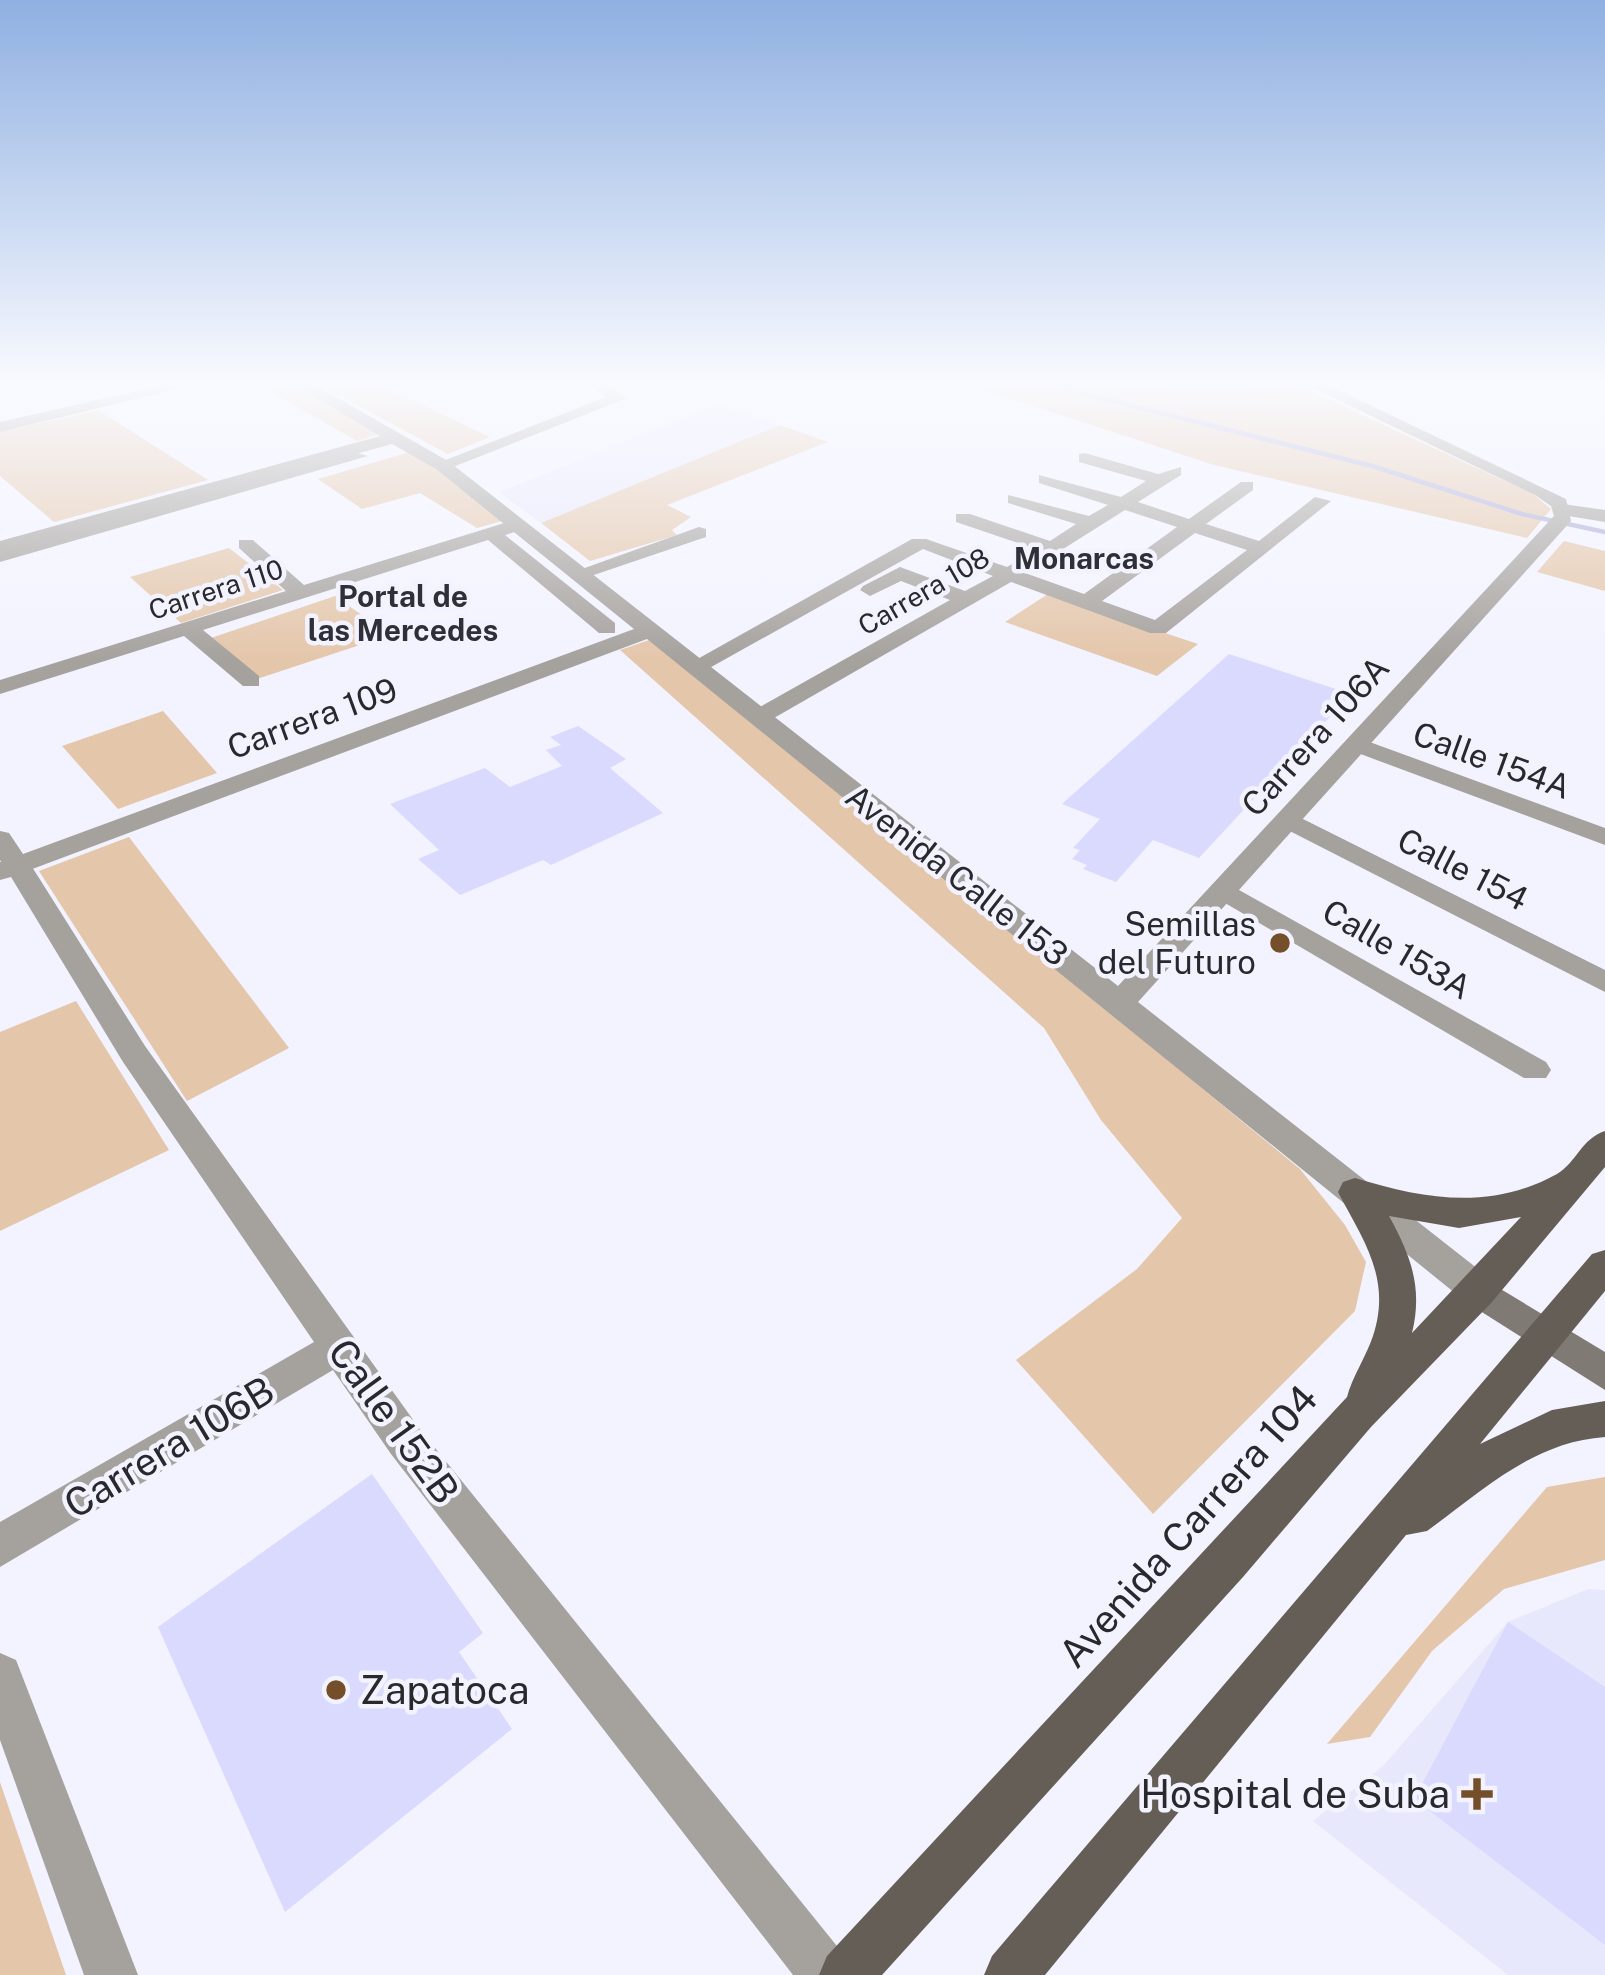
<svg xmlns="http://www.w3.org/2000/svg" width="1605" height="1975" font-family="'Public Sans',sans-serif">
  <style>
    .built { fill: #e7e8fb }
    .green { fill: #e4c6aa }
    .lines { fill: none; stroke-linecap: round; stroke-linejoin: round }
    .stream { stroke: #ababd6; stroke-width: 4.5 }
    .building { fill: #dadafe }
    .minor { fill: #a5a19d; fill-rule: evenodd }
    .tertiary { fill: #a5a19d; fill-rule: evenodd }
    .secondary { fill: #807a74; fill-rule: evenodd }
    .primary { fill: #655e57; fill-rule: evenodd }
    .poi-dot { fill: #744f2a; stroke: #f2f3ff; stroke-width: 4.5 }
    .labels { text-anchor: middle; stroke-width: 9; stroke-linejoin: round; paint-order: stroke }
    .far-street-label { font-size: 27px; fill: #29292d; stroke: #f2f3ff }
    .far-neighbourhood-label { font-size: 30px; font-weight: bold; fill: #2f2f38; stroke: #f2f3ff }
    .street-label { font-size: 33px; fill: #29292d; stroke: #f2f3ff }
    .poi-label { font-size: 33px; fill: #29292d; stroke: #f2f3ff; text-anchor: end }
    .near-street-label { font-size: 39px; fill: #29292d; stroke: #f2f3ff }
    .near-poi-label { font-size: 39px; fill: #29292d; stroke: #f2f3ff; text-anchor: start }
  </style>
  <rect width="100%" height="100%" fill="#f2f3ff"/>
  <g class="built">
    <path d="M719,404L780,425L541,523L499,492Z"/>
    <path d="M1588,1589L1605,1590V1975H1508L1313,1821L1383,1766L1508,1622Z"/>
  </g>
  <g class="green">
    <path d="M259,385H293L380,434L357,441Z"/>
    <path d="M320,385H380L490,437L448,454Z"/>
    <path d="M968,385L1243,389L1298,385L1533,494L1551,509L1527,538L1214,465Z"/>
    <path d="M98,410L208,480L54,522L0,476V432Z"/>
    <path d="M780,425L828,442L667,505L691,517L672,530L677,535L590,561L541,523Z"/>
    <path d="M413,451L502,521L477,528L420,493L362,509L318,479Z"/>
    <path d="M1564,541L1605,551V591L1537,572Z"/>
    <path d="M229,548L283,590L181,623L130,577Z"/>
    <path d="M1048,594L1198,644L1157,676L1005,622Z"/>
    <path d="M335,596L390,635L251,681L202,641Z"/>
    <path d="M655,638L1300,1169L1345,1225L1366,1262L1355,1311L1153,1514L1016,1360L1137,1269L1182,1218L1101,1120L1044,1028L620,650Z"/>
    <path d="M163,711L217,773L118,809L62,746Z"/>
    <path d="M129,837L289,1048L187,1101L39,871Z"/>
    <path d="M76,1001L169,1150L0,1231V1032Z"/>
    <path d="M1605,1477V1560L1504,1589L1432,1651L1370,1737L1327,1744L1547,1487Z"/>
    <path d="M0,1782L66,1975H0Z"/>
  </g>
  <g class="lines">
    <path class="stream" d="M1049,385L1372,466L1522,514L1605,532"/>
  </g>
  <g class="building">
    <path d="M1229,654L1351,694L1199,858L1153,840L1116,882L1083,869L1087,865L1072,859L1080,850L1073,848L1100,819L1062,804Z"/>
    <path d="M578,726L626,759L610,768L663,813L551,865L543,860L460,895L418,859L439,850L390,804L485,768L510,787L562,766L546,750L561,745L550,737Z"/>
    <path d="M372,1474L483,1633L459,1652L512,1729L285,1912L158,1627Z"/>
    <path d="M1508,1622L1605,1687V1945L1414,1799Z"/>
  </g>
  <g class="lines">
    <g class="minor">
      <path d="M164,385H194L0,432V422Z"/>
      <path d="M589,385H608L627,398L448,469L433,465L606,397Z"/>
      <path d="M353,452L368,456L0,562V550Z"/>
      <path d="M1085,453L1158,474L1181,467V475L1138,502L1189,519L1241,482H1253V490L1206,524L1259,541L1315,497L1331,501L1166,633H1150L1011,582L767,722H751V712L950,600L901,581L870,596L860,590L863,586L900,567L965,591L993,576L923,549L704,671H688L685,666L912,539H926L1007,567L1036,549L956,522V514H970L1050,541L1076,524L1008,503V495L1089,516L1108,505L1039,483V475L1121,497L1146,481L1079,462V454ZM1125,510L1177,527L1084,594L1025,573ZM1195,533L1247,550L1155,620L1102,601Z"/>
      <path d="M1563,504L1605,510V522L1556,514V506Z"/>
      <path d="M517,519L524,521V529L505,535L615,623V633H599L488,540L203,630L259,676V686H243L184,636L0,694V680L286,591L239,548V540H253L304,585Z"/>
      <path d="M699,527L706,529V537L585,578L568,574Z"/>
      <path d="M1356,737L1605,828V845L1347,749L1344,744Z"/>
      <path d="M1287,811L1605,970V992L1278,825L1274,819Z"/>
      <path d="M17,857L27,859L145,1046L419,1428L845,1956L853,1975H793L391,1454L333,1370L0,1567V1522L314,1342L123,1062L11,877L0,880V862Z"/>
      <path d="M1223,881L1546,1062L1551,1070L1546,1078H1524L1213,896L1209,890L1213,884Z"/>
      <path d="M0,1653L16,1660L138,1975H84L0,1740Z"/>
    </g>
    <path class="tertiary" d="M295,385H315L448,461L1118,986L1554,516L1551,506L1535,495L1307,385H1328L1566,499L1571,521L1138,1002L1492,1280L1498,1291L1492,1302L1479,1306L1466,1302L647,639L27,871H7L0,860V831L9,833L23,854L634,629L436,469L392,444L0,553V541L380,436Z"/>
    <path class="secondary" d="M1479,1276L1605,1352V1390L1466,1302L1460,1291L1466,1280Z"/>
    <g class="primary">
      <path d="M1605,1131V1167L1492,1302L1371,1427L1243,1577L882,1975H819L827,1956L1347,1397C1352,1377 1366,1357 1373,1336C1392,1278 1363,1240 1338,1192L1343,1182L1355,1178C1424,1199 1490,1211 1557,1174C1576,1163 1582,1138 1605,1131ZM1389,1216L1459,1228L1521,1217L1412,1333C1423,1288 1411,1256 1389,1216Z"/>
      <path d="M1605,1250V1291L1480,1444L1552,1410L1605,1401V1437C1533,1442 1483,1490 1427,1531L1406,1535L1045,1975H984L992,1956L1592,1254Z"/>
    </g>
  </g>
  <linearGradient id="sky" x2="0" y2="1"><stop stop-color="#8fb0e1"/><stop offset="0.58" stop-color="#f9faff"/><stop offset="1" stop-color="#f9faff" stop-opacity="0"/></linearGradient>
  <rect width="1605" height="662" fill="url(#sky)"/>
  <g class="poi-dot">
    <circle cx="1280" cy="943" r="12"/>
    <circle cx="336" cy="1690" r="12"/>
    <path d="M1471 1776h12v12h12v12h-12v12h-12v-12h-12v-12h12z"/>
  </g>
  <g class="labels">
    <g class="far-street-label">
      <text transform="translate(216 590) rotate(-18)" y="9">Carrera 110</text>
      <text transform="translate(924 592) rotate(-30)" y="9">Carrera 108</text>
    </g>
    <g class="far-neighbourhood-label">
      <text x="1084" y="569">Monarcas</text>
      <text x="403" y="607">Portal de<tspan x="403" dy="34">las Mercedes</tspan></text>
    </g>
    <g class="street-label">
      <text transform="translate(312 718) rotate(-20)" y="12">Carrera 109</text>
      <text transform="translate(1315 736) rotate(-48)" y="12">Carrera 106A</text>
      <text transform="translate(1492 760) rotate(20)" y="12">Calle 154A</text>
      <text transform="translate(1463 869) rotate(27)" y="12">Calle 154</text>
      <text transform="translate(957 875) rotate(38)" y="12">Avenida Calle 153</text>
      <text transform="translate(1397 949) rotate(30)" y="12">Calle 153A</text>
    </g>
    <g class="poi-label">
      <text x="1256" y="936">Semillas<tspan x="1256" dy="38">del Futuro</tspan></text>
    </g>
    <g class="near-street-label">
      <text transform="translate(394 1421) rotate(54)" y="14">Calle 152B</text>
      <text transform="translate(169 1447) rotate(-31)" y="14">Carrera 106B</text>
      <text transform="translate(1188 1526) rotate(-48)" y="14">Avenida Carrera 104</text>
    </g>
    <g class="near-poi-label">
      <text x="360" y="1704">Zapatoca</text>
      <text x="1450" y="1808" text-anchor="end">Hospital de Suba</text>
    </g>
  </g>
</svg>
